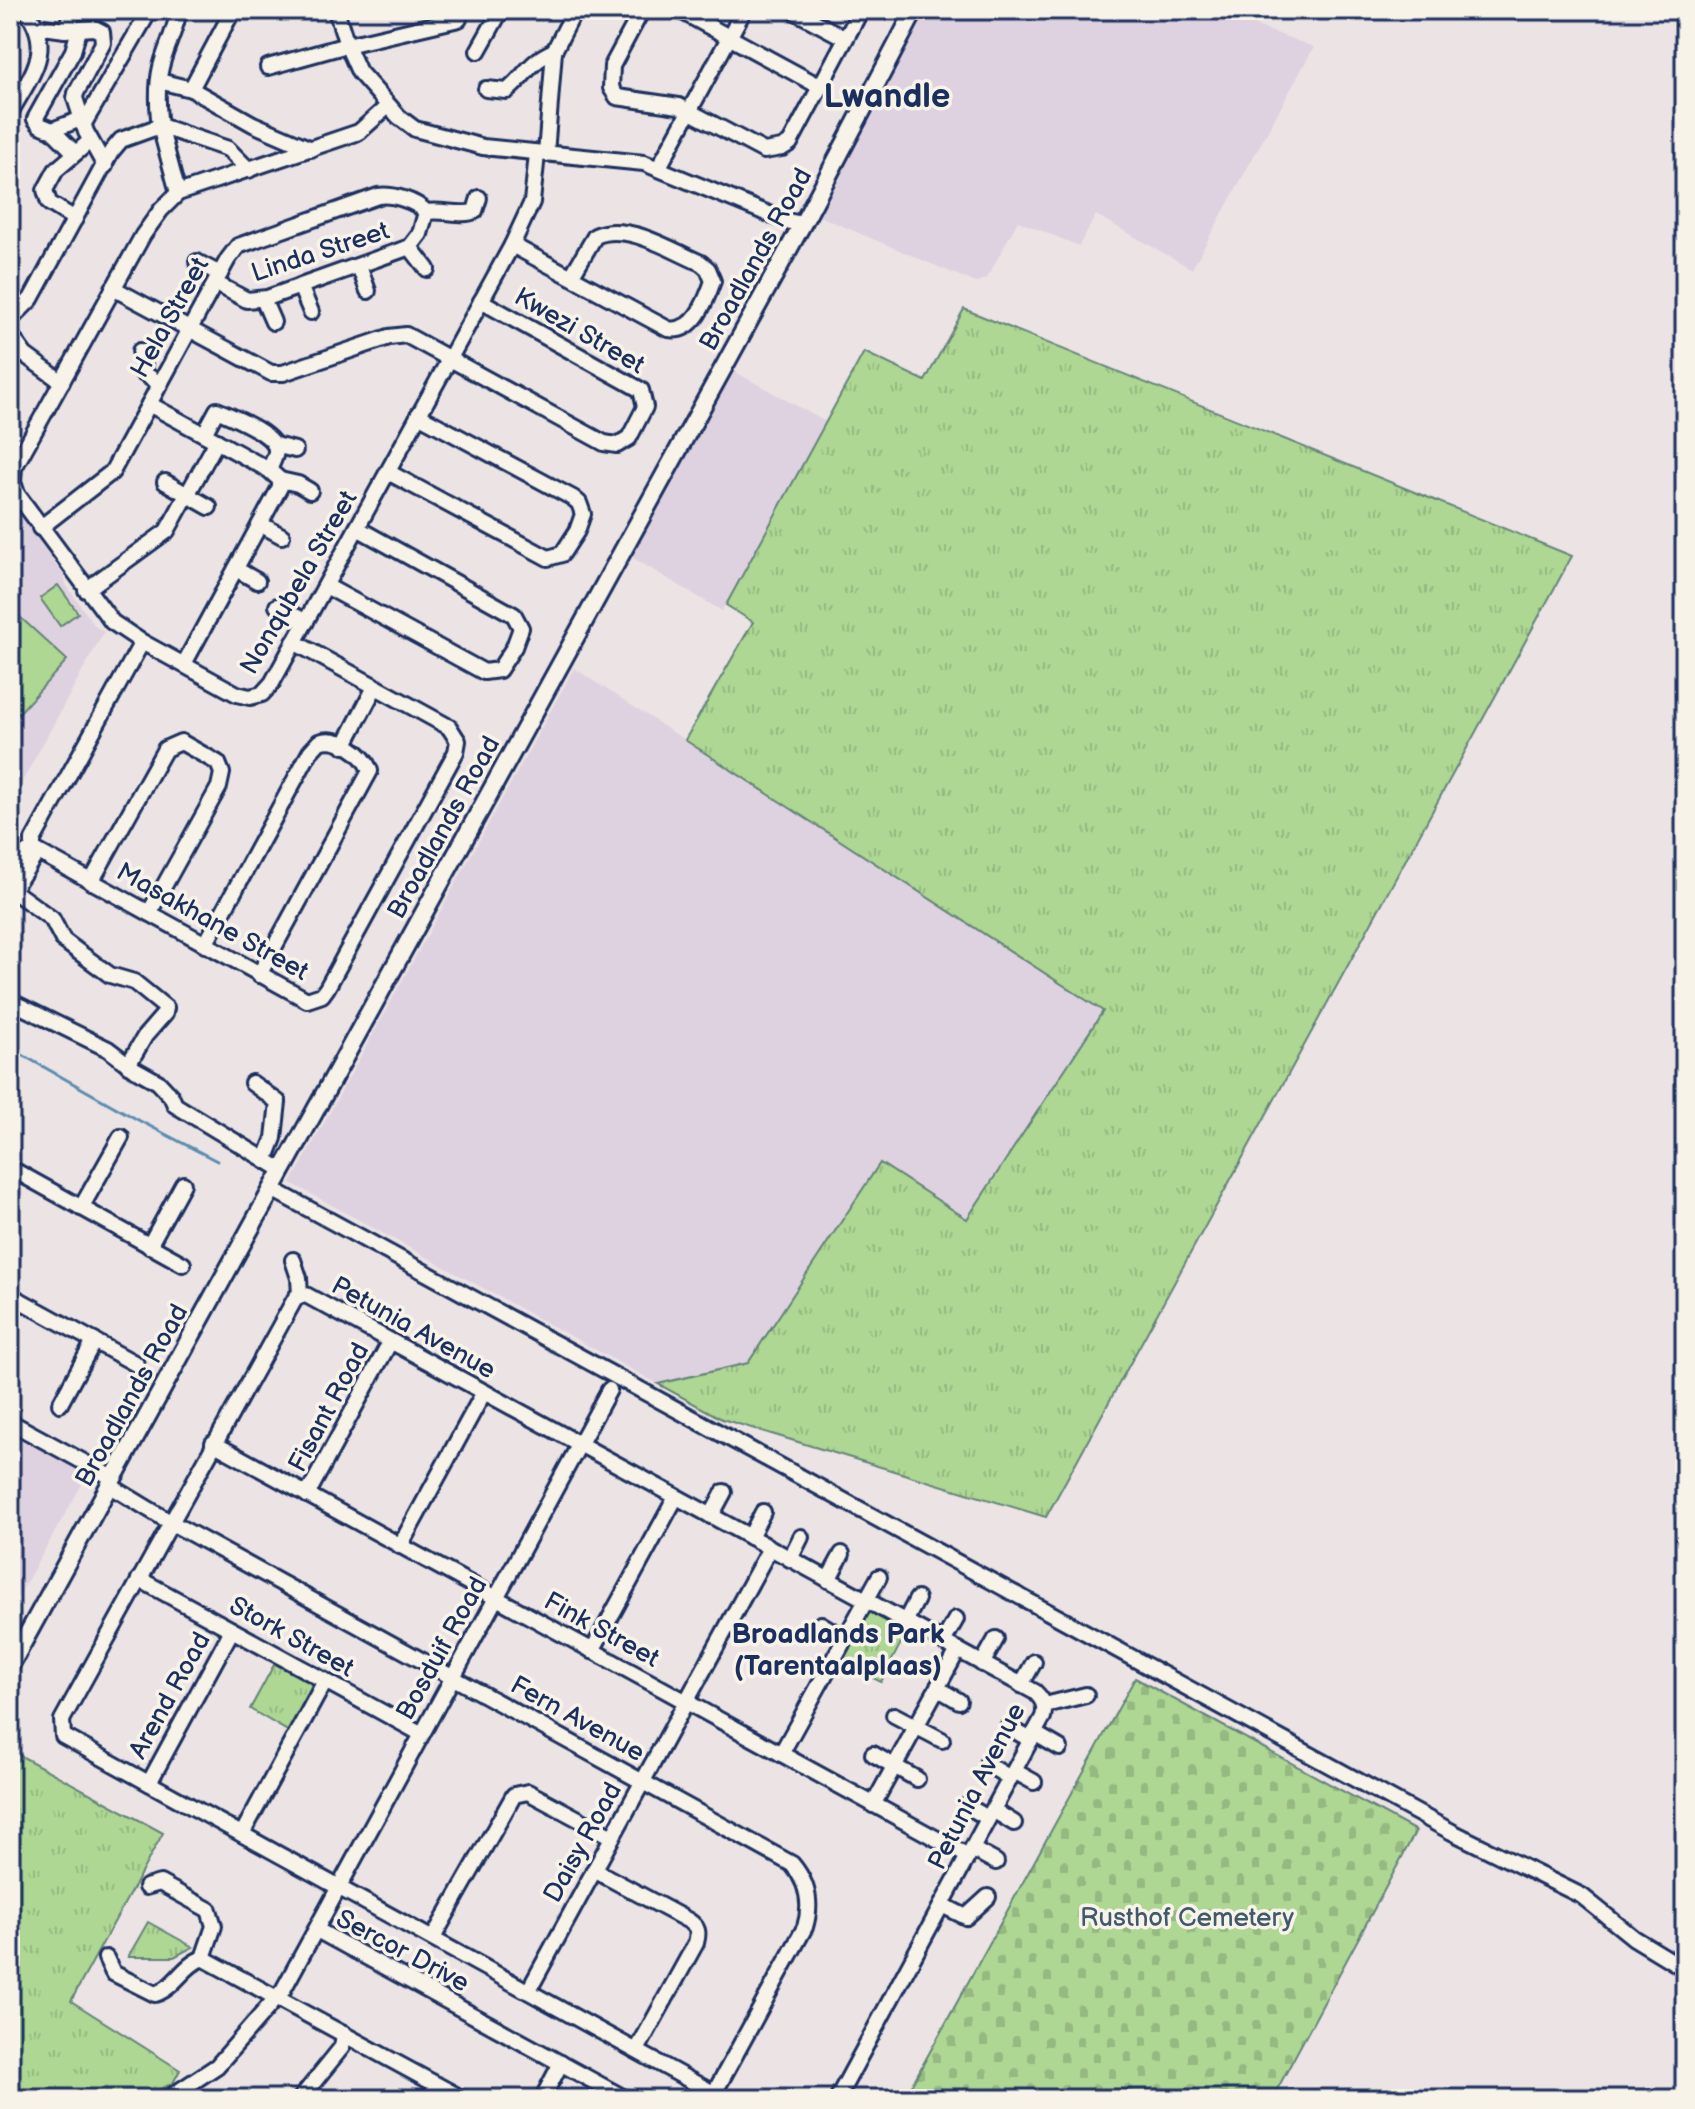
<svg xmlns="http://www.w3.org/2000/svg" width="1695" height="2109" font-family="'Balsamiq Sans',sans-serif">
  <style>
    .built { fill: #dfd2e0 }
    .grass { fill: url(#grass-tufts); stroke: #648378; stroke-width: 2 }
    .cemetery { fill: url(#cemetery-stones); stroke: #648378; stroke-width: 2 }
    .pitch { fill: #aed793; stroke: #648378; stroke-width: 2 }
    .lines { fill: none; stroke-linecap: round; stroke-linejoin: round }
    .stream { stroke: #5b8cb0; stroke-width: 3 }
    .minor-casing { stroke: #1b2f5e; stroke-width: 20 }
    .major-casing { stroke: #1b2f5e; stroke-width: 22 }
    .minor { stroke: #f7f3e8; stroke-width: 14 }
    .major { stroke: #f7f3e8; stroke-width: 16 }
    .labels { text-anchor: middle; stroke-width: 7; stroke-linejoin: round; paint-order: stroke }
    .street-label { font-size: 26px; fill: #1b2f5e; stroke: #f7f3e8 }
    .park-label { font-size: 26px; fill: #40596b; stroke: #f7f3e8 }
    .neighbourhood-label { font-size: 28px; font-weight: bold; fill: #1b2f5e; stroke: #f7f3e8 }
    .district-label { font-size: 34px; font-weight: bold; fill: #1b2f5e; stroke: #f7f3e8 }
  </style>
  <defs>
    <pattern id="grass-tufts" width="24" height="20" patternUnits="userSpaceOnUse" patternTransform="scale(2)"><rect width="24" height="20" fill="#aed793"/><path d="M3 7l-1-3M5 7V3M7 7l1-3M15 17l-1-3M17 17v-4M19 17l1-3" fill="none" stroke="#95b981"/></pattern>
    <pattern id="cemetery-stones" width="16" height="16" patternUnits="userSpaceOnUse" patternTransform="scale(2)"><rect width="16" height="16" fill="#aed793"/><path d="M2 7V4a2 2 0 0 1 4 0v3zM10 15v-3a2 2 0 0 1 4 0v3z" fill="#95b981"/></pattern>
  </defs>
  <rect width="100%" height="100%" fill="#ece4e4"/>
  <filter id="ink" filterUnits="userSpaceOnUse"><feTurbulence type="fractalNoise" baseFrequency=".0125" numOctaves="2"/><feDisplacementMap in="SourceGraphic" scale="16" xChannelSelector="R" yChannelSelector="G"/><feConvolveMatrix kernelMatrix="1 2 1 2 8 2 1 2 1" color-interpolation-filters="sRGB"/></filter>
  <g filter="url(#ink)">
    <g class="built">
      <path d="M915,10H1214L1314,47L1192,269L1096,215L1079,246L1018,221L987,278L976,283L807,211Z"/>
      <path d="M723,365L826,422L722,611L621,551Z"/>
      <path d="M10,501L64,576L67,586L95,626L104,632L10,804Z"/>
      <path d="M574,668L1103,1011L967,1220L880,1164L748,1364L658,1384L291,1183Z"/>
      <path d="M10,1433L78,1470L85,1479L10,1611Z"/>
    </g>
    <g class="grass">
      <path d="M964,309L1572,556L1046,1517L722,1419L658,1384L748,1363L880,1163L967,1219L1103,1011L685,740L753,622L726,605L864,352L925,381Z"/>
      <path d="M871,1611L907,1631L881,1682L839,1661L864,1613Z"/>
      <path d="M276,1661L309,1679L313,1692L291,1733L250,1709Z"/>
      <path d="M10,1750L163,1833L71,2001L180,2070L173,2083L141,2099H10Z"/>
      <path d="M148,1922L193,1947L174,1957H128Z"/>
    </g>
    <path class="cemetery" d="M1135,1678L1416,1831L1272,2099H904Z"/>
    <g class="pitch">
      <path d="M58,585L78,613L60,626L40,598Z"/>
      <path d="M20,617L67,660L10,723V628Z"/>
    </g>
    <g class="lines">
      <path class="stream" d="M10,1048L140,1121L217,1161"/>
      <g class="minor-casing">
        <g id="minor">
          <path d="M179,10C176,28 168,43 163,60C156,81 157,104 160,126L228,149L249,170"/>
          <path d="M336,10L347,45L359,72L399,117L415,129L483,147L644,163L786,221L802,224"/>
          <path d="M642,10L612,66L611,88L617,97L679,106L764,151L782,148L790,143L861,10"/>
          <path d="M679,10L819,86"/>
          <path d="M792,10L845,38"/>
          <path d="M36,26L65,30L94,28L102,32L103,43L76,93L75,98L86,132L105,166"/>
          <path d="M65,30L75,10"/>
          <path d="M79,30L73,51L35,119L40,125L52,130L81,119"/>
          <path d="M478,51L501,10"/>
          <path d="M268,67L347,45L459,19"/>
          <path d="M159,81L191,89L253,124L311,149"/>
          <path d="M191,89L233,10"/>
          <path d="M486,89L507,91C526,76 528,62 554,51"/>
          <path d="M388,106L359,132L178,193L161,210L143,235L14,468L13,482L17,494L112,622L142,642L237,694L250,697L262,694L272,683L512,245L532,202L537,154"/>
          <path d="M10,113C30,76 56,50 26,10"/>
          <path d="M83,125L150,10"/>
          <path d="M52,130L74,152"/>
          <path d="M546,154L554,51L575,10"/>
          <path d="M658,169L744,10"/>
          <path d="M426,212C443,209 462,217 475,211L479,198"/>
          <path d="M75,219L49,203L45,190L56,170L90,141"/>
          <path d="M512,245L668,329C694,334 706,301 713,281L708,269L701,263C672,251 626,221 595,236L571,277"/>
          <path d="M410,247L427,269"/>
          <path d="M197,262L220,274"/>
          <path d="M359,266L368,291"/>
          <path d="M300,286L311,312"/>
          <path d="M113,288L271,373H283L389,337L406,335L604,443L617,445L629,438L645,407L641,390L481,301"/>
          <path d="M263,299L273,322"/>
          <path d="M10,320L31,299L111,152L121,140L160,126L178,193"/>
          <path d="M10,334L25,355L62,382"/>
          <path d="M140,351L144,363L143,373L160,384"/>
          <path d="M149,404L269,470L280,480V487L184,664"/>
          <path d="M204,434L217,410C230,416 277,434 276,451C276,456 271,465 269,470"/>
          <path d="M275,445L295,450"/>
          <path d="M388,472L548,558L562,554L577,531L583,514L579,503L573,498L418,415"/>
          <path d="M280,480L298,484L310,491"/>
          <path d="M165,482L209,507"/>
          <path d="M260,524L282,536"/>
          <path d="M40,528L112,472L228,259L238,246L378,196C393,194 416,201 426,212L420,234L410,247L267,298L247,300L215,283"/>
          <path d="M236,569L257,581"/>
          <path d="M326,586L484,672L499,670L514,647L521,628L514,615L357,528"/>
          <path d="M86,590L167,531L217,441"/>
          <path d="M277,606L306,622"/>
          <path d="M142,642L33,840V849L307,1000L322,995L327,988L456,752L458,741L449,727L294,642"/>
          <path d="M344,746L375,687"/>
          <path d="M10,863L33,849"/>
          <path d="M91,882L165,749L181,742L218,763L222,773L219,787L149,913"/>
          <path d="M12,890L52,919L63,940L76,950L110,975L134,982L166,1008L165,1013L145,1036L128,1065"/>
          <path d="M10,893L37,853"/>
          <path d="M205,945L310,752L319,742C338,735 364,753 370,771L259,975"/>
          <path d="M10,1001L108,1049L133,1068L158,1082L171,1096L175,1105L282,1170"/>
          <path d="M252,1083L278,1102L274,1138L265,1161"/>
          <path d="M10,1168L183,1264"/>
          <path d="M272,1189L1452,1832L1582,1896L1634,1938L1685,1969"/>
          <path d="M81,1208L121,1137"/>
          <path d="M149,1246L183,1184"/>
          <path d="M293,1260L299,1278L300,1295"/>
          <path d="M10,1295L136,1364"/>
          <path d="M60,1404L94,1341"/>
          <path d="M10,1422L113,1478"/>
          <path d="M213,1443L968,1856"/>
          <path d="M109,1485L170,1522L792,1864C808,1883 812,1904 805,1927L711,2099"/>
          <path d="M307,1495L390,1342"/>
          <path d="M711,1516L724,1492"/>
          <path d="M750,1537L763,1512"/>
          <path d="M400,1546L484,1392"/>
          <path d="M790,1559L801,1537"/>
          <path d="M139,1579L422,1734"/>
          <path d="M828,1580L842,1554"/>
          <path d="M905,1622L917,1599"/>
          <path d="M821,1624L844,1638"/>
          <path d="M943,1642L956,1619"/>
          <path d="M592,1651L676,1497"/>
          <path d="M982,1664L996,1639"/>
          <path d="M1021,1685L1034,1662"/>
          <path d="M937,1688L959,1701"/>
          <path d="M1045,1705L1086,1695"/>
          <path d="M894,1715L942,1740"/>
          <path d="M1008,1727L1031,1740"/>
          <path d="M1034,1733L1060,1748"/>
          <path d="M781,1754L879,1577"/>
          <path d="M873,1754L917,1779"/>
          <path d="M987,1764L1010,1778"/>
          <path d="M1014,1771L1034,1782"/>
          <path d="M149,1783L232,1630"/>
          <path d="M873,1805L958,1650"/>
          <path d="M967,1806L988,1818"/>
          <path d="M993,1810L1014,1823"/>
          <path d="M242,1834L325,1681"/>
          <path d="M972,1849L996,1862"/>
          <path d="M594,1870L689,1921C698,1927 699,1932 696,1943L637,2050"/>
          <path d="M146,1887L160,1883L209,1910L214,1926L203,1958"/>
          <path d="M942,1905L966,1917L988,1897"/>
          <path d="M317,1930L626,2099"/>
          <path d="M433,1938L514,1795L528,1792L612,1837"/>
          <path d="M106,1958L113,1973L155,1994C175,1988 183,1965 203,1958L463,2099"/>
          <path d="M529,1990L770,1548"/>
          <path d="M167,2099L217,2066L283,1990L609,1390"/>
          <path d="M300,2099L342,2047L344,2034"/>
          <path d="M542,2099L561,2063"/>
          <path d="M724,2099L63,1736L62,1720L296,1297L306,1295L1035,1692C1043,1700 1046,1705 1043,1717L837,2099"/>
        </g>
      </g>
      <g class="major-casing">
        <path id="major" d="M10,1666L809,212L915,10"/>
      </g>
      <use href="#minor" class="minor"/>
      <use href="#major" class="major"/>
    </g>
  </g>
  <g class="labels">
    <g class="street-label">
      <text transform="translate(320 251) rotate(-18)" y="9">Linda Street</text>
      <text transform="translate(755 259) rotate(-61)" y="9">Broadlands Road</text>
      <text transform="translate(169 317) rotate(-61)" y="9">Hela Street</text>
      <text transform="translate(580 330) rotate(30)" y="9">Kwezi Street</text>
      <text transform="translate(298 582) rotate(-60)" y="9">Nonqubela Street</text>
      <text transform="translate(443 827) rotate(-61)" y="9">Broadlands Road</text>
      <text transform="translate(213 921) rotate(29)" y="9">Masakhane Street</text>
      <text transform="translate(414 1327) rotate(29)" y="9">Petunia Avenue</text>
      <text transform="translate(131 1395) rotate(-61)" y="9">Broadlands Road</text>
      <text transform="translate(328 1407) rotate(-62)" y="9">Fisant Road</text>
      <text transform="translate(602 1629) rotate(29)" y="9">Fink Street</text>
      <text transform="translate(292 1636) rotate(29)" y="9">Stork Street</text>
      <text transform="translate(441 1648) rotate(-61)" y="9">Bosduif Road</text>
      <text transform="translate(169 1695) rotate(-61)" y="9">Arend Road</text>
      <text transform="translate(578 1718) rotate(29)" y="9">Fern Avenue</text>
      <text transform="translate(976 1786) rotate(-63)" y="9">Petunia Avenue</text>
      <text transform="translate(582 1842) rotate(-61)" y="9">Daisy Road</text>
      <text transform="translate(403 1950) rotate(28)" y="9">Sercor Drive</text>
    </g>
    <g class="park-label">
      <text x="1187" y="1926">Rusthof Cemetery</text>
    </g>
    <g class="neighbourhood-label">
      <text x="838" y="1643">Broadlands Park<tspan x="838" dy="32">(Tarentaalplaas)</tspan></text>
    </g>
    <g class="district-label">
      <text x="887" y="107">Lwandle</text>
    </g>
  </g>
  <rect width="1695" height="2109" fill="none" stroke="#f7f3e8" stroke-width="40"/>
  <rect x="20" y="20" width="1655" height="2069" fill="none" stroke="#1b2f5e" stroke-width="3" filter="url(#ink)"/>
</svg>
